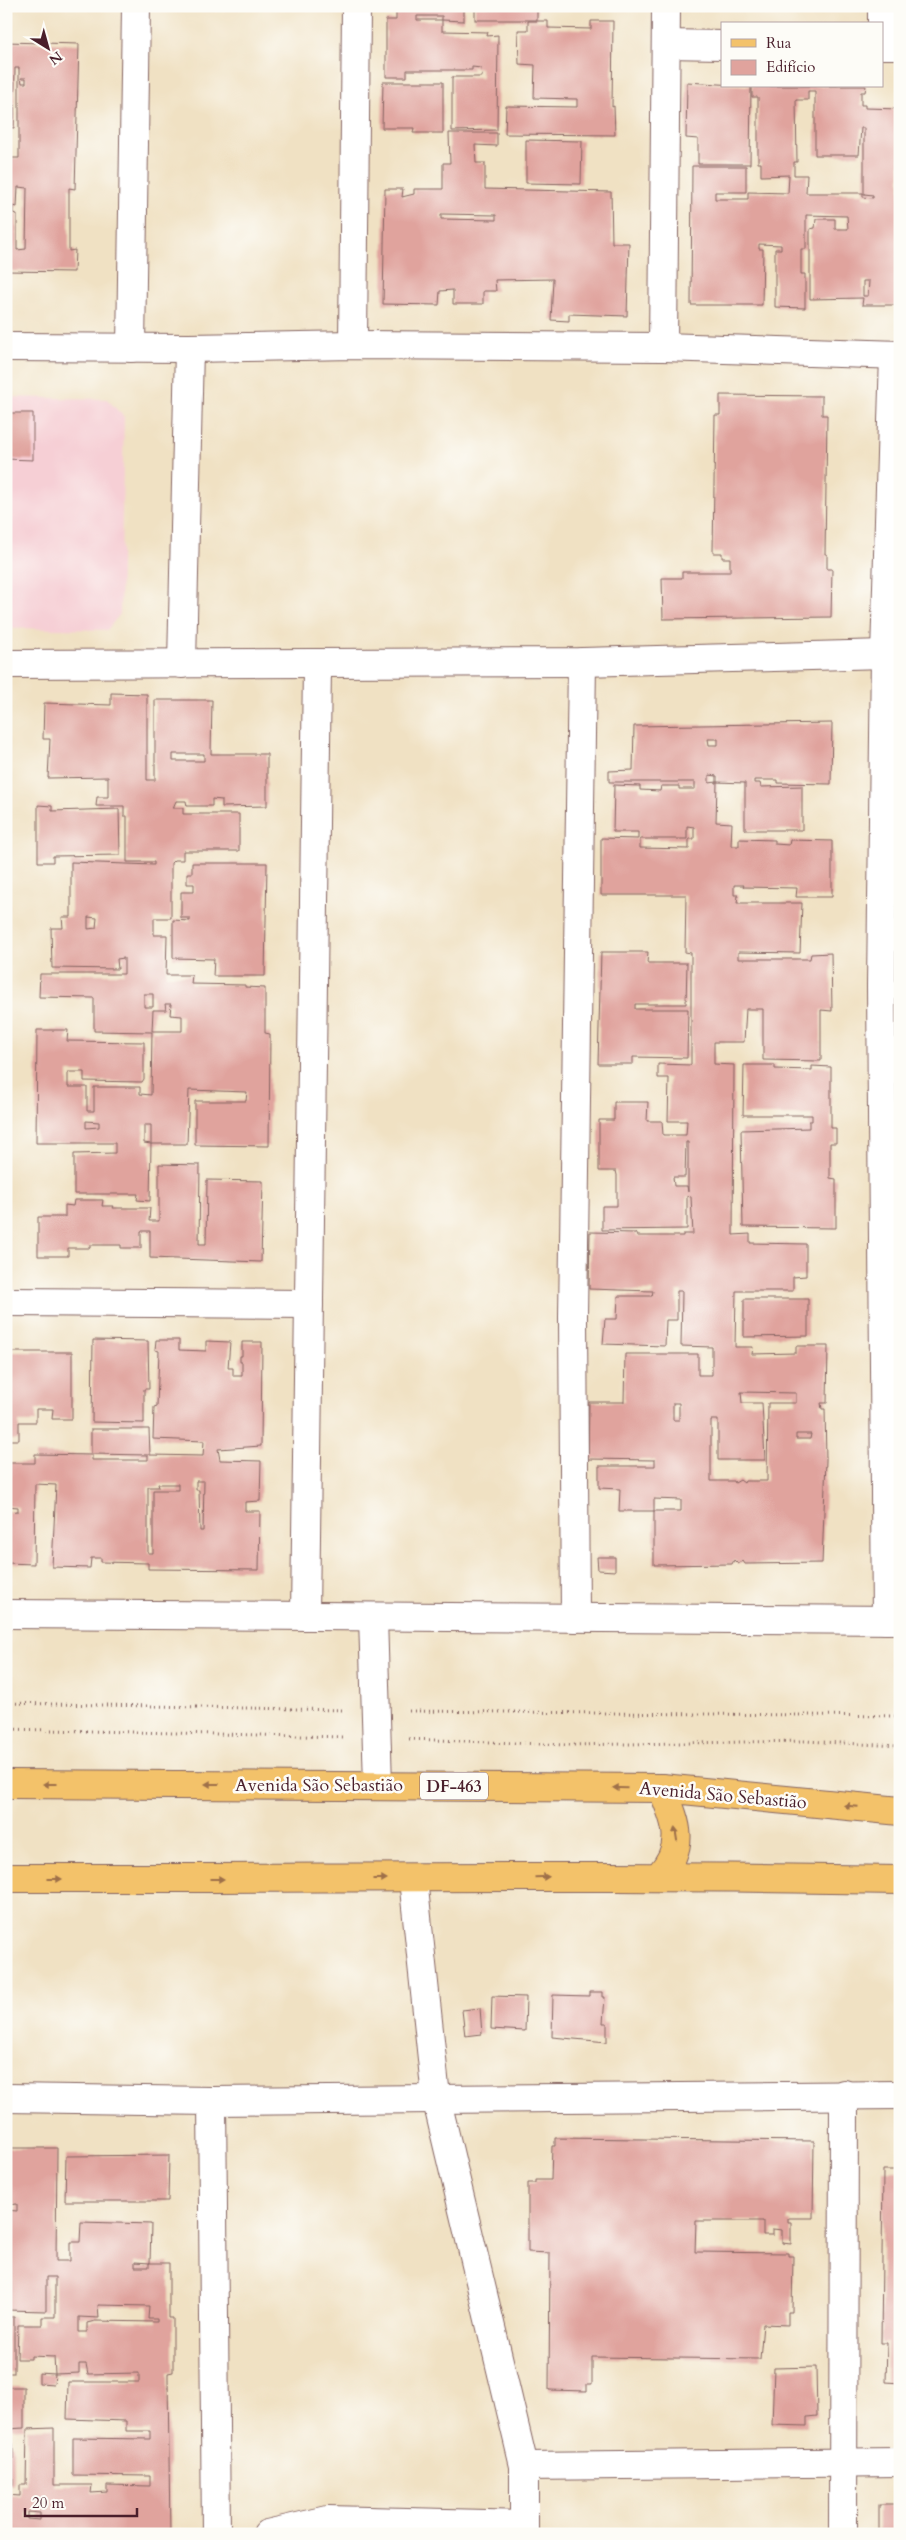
<svg xmlns="http://www.w3.org/2000/svg" width="906" height="2540" font-family="Cardo,serif">
  <style>
    .built { fill: #f6cfd5 }
    .building { fill: #e0a39d; fill-rule: evenodd }
    .lines { fill: none; stroke-linecap: round; stroke-linejoin: round }
    .minor-casing { stroke: #846360; stroke-width: 30 }
    .major-casing { stroke: #846360; stroke-width: 30 }
    .path { stroke: #846360; stroke-width: 3; stroke-dasharray: 1 4; stroke-linecap: butt }
    .minor { stroke: #fff; stroke-width: 28 }
    .major { stroke: #f3c26a; stroke-width: 28 }
    .oneway { fill: #9e704a }
    .labels { text-anchor: middle; stroke-width: 5; stroke-linejoin: round; paint-order: stroke }
    .shield { fill: #fdfcf7; stroke: #806168; stroke-width: 1 }
    .shield-label { font-size: 16px; font-weight: bold; fill: #4a1f2b }
    .street-label { font-size: 18px; fill: #4a1f2b; stroke: #fdfcf7 }
  </style>
  <rect width="100%" height="100%" fill="#fdfcf7"/>
  <filter id="ink" filterUnits="userSpaceOnUse"><feTurbulence type="fractalNoise" baseFrequency=".02" numOctaves="2"/><feDisplacementMap in="SourceGraphic" scale="10" xChannelSelector="R" yChannelSelector="G"/><feConvolveMatrix kernelMatrix="1 2 1 2 8 2 1 2 1" color-interpolation-filters="sRGB"/></filter>
  <filter id="wash" filterUnits="userSpaceOnUse"><feTurbulence type="fractalNoise" baseFrequency=".0096" numOctaves="4" result="noise"/><feDisplacementMap in="SourceGraphic" scale="20" xChannelSelector="R" yChannelSelector="G"/><feGaussianBlur stdDeviation="1.12" result="paint"/><feColorMatrix in="noise" values="0 0 0 0 0 0 0 0 0 0 0 0 0 0 0 0 0 1.4 0 .05"/><feComposite in="paint" operator="in"/></filter>
  <g filter="url(#wash)">
    <rect width="100%" height="100%" fill="#f0e1c3"/>
    <path class="built" d="M6,397L107,399L124,417L120,614L107,630L6,628Z"/>
    <g id="blocks">
      <g class="building">
        <path d="M396,6H464V21L442,20V16H417V20H442V31L488,32L487,36L498,35L497,130L452,131V77H482L481,68L472,67V70H407V77H386V20H396Z"/>
        <rect x="475" y="6" width="62" height="14"/>
        <path d="M528,21H548V28L591,29V21H613L612,107L614,106L615,135L505,134L506,106L577,107V99L534,98L535,65L519,64L518,30H528Z"/>
        <path d="M6,42L79,44L75,189L69,188V251L75,250L74,272L6,271V158H19V68H15L14,128L6,127ZM21,78H26V83H22ZM18,187L27,188L26,249L17,250V214L13,213V206L17,207Z"/>
        <path d="M383,82H443V133H413L414,128H382Z"/>
        <path d="M687,82L751,86L750,164H698V139L686,138Z"/>
        <path d="M752,86H866L865,92H861V105H865V108L900,109V305H862L863,298L810,299V229L815,228L816,219H835V229H848L847,216L806,215V249H801V274H805V308L775,307V249H781V245L759,244V249H763L762,305H691L692,166H746V192H715V199H748V192L788,193L789,175L761,176V163H758V97H752ZM808,91H815V155H859L861,128H864V194L873,195V198L863,197V193H806L807,175H794V162H797L796,100H808ZM863,281H869L868,296H863Z"/>
        <path d="M449,133H497V146L475,145L476,163H485V189L611,192L612,243H629L627,316L569,314V321L551,320L553,279L495,280L496,291H483V304H453V290L440,291L439,305L383,304L385,189H403L402,197L414,194V189H443V163H450ZM441,214L496,215V220L441,219Z"/>
        <path d="M526,140L582,141L581,184L526,183Z"/>
        <path d="M720,395L822,396V415H827L825,554H827V569H832L831,617L663,619L662,578H682V572H730V558H722V553H713L715,415H720Z"/>
        <path d="M6,413H33V460L6,459Z"/>
        <path d="M111,693L147,694V780H155V700H212L211,754H267V806L222,807V800L212,799V806H187L186,801H176L173,808H183V814H239V851H183V860H174L171,863V918H154V935H167L166,975H192L191,984L245,985V987L265,988V1033L270,1034L269,1146L195,1145V1101H246L247,1092L189,1090L187,1144H151L150,1201L137,1200L138,1194H74V1154L115,1153V1143H36L37,1030H68L67,1041L144,1042V1079L142,1082L84,1081V1072H68V1087H87V1111H94V1087H140V1094L151,1095L152,1032L94,1031V998L39,997L40,974H124V958L117,959L118,969L52,968L51,928H63L62,917H71V862L154,865V862H127V816H124V806H96L97,797H108V777L48,778L50,739H43L44,703L111,705ZM173,754H204V761H173ZM88,917L97,918L96,928L88,929ZM144,994H153V1007H144ZM165,1004H171L170,1015L182,1016V1031H152L153,1010H166ZM86,1121L99,1122V1127L86,1128ZM144,1125H151V1144L144,1143Z"/>
        <path d="M832,723L831,784L778,783V780H754V783H760L761,787L802,786V830H745V783L717,782V776L709,775V783L717,782L716,822L732,823L731,846H739V839L775,840V844L789,845L790,840L832,841V897H796L797,888L743,887L744,885H734V895H738L737,903H802L800,953L738,952V959H810L811,954L831,953L832,1011L821,1010V1061L763,1060V1009H746L744,1042H714V1064L734,1065L733,1235L750,1234V1243L806,1244V1276L793,1277V1291H736L735,1347H753L752,1354L796,1353V1346H828L827,1403H821L822,1409H825L826,1460L822,1563L745,1564L743,1561L738,1564L734,1560L732,1564L654,1565V1511H681V1500L654,1499V1511H619L620,1489L599,1488V1466H655V1460L588,1459L589,1402H624L625,1354H698V1375H712V1347L681,1346L682,1291H677V1320H666L665,1346L603,1344L605,1319H617L618,1296H652L653,1291L589,1289L590,1232L635,1233L637,1236H683V1234H693L691,1197L687,1196V1229L602,1230V1206H617V1175L616,1171H599V1120H614V1102H648L647,1121H662L663,1135H686L687,1121H668L669,1078H658V1064L691,1065V953L685,952L686,895H601V838L638,839V832H613L614,785L640,786V790L660,791L661,786H679V789H695V782H609V771L633,770L634,726ZM708,739H718V745H709ZM687,826L694,827V839H689V849L640,848V839H687ZM686,1142H688V1192L687,1186H674L673,1177H685ZM741,1392L796,1393V1403H768L767,1481H745L744,1483L740,1480L735,1483L734,1481H711V1420H718V1460H765L762,1403H742ZM673,1403H679V1420H673ZM796,1434H811L810,1439H796Z"/>
        <path d="M38,805L52,806V811L119,809L120,855L53,856V862H38Z"/>
        <path d="M192,863H267L265,976H213L214,959L173,958V920L190,921V918H181V892H194V884H187V873H192Z"/>
        <path d="M601,952H648L647,963H687L686,1004H635V1009H688L687,1058L633,1057V1064H598Z"/>
        <path d="M744,1065H775V1069L812,1070V1066L831,1067V1128H836V1143H830V1178L836,1179V1228L743,1227L741,1130L809,1128V1121H812V1115H743Z"/>
        <path d="M159,1164L200,1165L199,1244H206L207,1180L263,1181L261,1262L150,1258V1231H141V1248H121V1245H90V1248H68V1256H38V1217H65V1205L73,1206L74,1200H103L102,1206H114L113,1208H150L149,1221H159Z"/>
        <path d="M744,1299H808V1336L744,1337Z"/>
        <path d="M93,1340L148,1341L149,1389H144V1423L92,1422Z"/>
        <path d="M156,1340H179V1350L206,1351V1341L230,1342L228,1368H233V1376H242V1362H240V1356H242V1342H262L261,1446L218,1449L220,1460L261,1461L260,1501L245,1502V1511H260L259,1570L148,1569V1563L101,1562V1558H91L90,1568L52,1567L56,1485L35,1484L34,1564L6,1563V1512L18,1511V1507L6,1506V1463H35V1454L92,1455V1460H148V1455L91,1454V1429H149L150,1455L203,1456L204,1441L153,1439L154,1407L157,1406L159,1351L155,1350ZM196,1481H204L203,1531H200L199,1490H196ZM158,1484H178V1490H153V1553H148V1487H159Z"/>
        <path d="M6,1352H72V1419H52L53,1409H36V1422H19V1440H6Z"/>
        <path d="M597,1557H615V1571L598,1570Z"/>
        <path d="M589,1992H602V1997H605L603,2023H607V2042L552,2037L553,1995L589,1996Z"/>
        <path d="M492,1996L526,1997L525,2031L491,2029Z"/>
        <path d="M480,2008L482,2034L465,2036L462,2010Z"/>
        <path d="M555,2138L814,2141L813,2218H788V2222H791V2244L782,2243V2230L773,2229V2235H763V2221H696L695,2252L788,2253V2256H793L792,2312H788V2325L763,2324L760,2359L592,2357V2384H587V2391L549,2390L550,2253L528,2252V2183H535V2180H551L552,2146H555Z"/>
        <path d="M6,2148H57L56,2261H70V2242H80L81,2222L151,2224L150,2263L135,2262V2267H149V2263H169V2318H173V2372L168,2373V2379L170,2534H6V2495L20,2496V2485H26L27,2429L54,2428V2485H92L91,2493L107,2492V2485L150,2486V2476L73,2475V2438L150,2439V2431H126V2421L67,2419L68,2382H139V2373L88,2374L86,2364H79V2373L55,2374L54,2357L31,2356V2359H17L18,2325H42V2317H55V2277H46V2311L6,2310V2210L17,2211V2204L6,2205ZM98,2305L149,2306L148,2319H157V2322L95,2321L87,2323V2332H79V2317L99,2318ZM27,2512L40,2513V2520L27,2519Z"/>
        <path d="M169,2155L168,2201H65L66,2156Z"/>
        <path d="M883,2170H900V2383L886,2382L887,2343H881Z"/>
        <rect x="6" y="2317" width="8" height="56"/>
        <path d="M816,2367L817,2416L807,2417V2426L772,2425L774,2368Z"/>
        <path d="M39,2373L55,2374L54,2384L39,2383Z"/>
        <path d="M6,2387H24V2428L6,2429Z"/>
        <rect x="6" y="2444" width="7" height="41"/>
        <rect x="879" y="2505" width="21" height="29"/>
      </g>
    </g>
  </g>
  <g filter="url(#ink)">
    <use href="#blocks" fill-opacity="0" stroke="#846360" stroke-width="1"/>
    <g class="lines">
      <g class="minor-casing">
        <g id="minor">
          <path d="M882,24V6"/>
          <path d="M666,44L722,45"/>
          <path d="M882,45H900"/>
          <path d="M353,345L356,6"/>
          <path d="M6,347L189,348L353,345L663,347L900,355"/>
          <path d="M663,347L666,6"/>
          <path d="M131,348L136,6"/>
          <path d="M6,664L582,662L885,654"/>
          <path d="M182,664L189,348"/>
          <path d="M6,1302L309,1304"/>
          <path d="M6,1614L900,1620"/>
          <path d="M305,1616L317,665"/>
          <path d="M373,1617L378,1785"/>
          <path d="M575,1618L573,1317L582,662"/>
          <path d="M886,1620L881,986L885,654L894,355"/>
          <path d="M413,1879L436,2097L524,2466V2534"/>
          <path d="M6,2098L212,2101L900,2095"/>
          <path d="M212,2101L216,2534"/>
          <path d="M524,2466L900,2462"/>
          <path d="M267,2534L328,2520L524,2525"/>
          <path d="M843,2534L844,2094"/>
        </g>
      </g>
      <g class="major-casing">
        <g id="major">
          <path d="M6,1784L662,1788L900,1811"/>
          <path d="M660,1875C687,1844 676,1823 662,1788"/>
          <path d="M6,1878C304,1879 602,1874 900,1880"/>
        </g>
      </g>
      <g class="path">
        <path d="M6,1703L343,1710"/>
        <path d="M409,1711L900,1716"/>
        <path d="M6,1729L343,1737"/>
        <path d="M409,1739L568,1745L803,1741L900,1746"/>
      </g>
      <use href="#minor" class="minor"/>
      <use href="#major" class="major"/>
    </g>
    <defs><path id="oneway-solid" d="M-6-.8H1V-3.2L6.5 0L1 3.2V.8H-6Z" transform="scale(1.25)"/></defs>
    <g class="oneway">
      <use href="#oneway-solid" transform="translate(50 1784) rotate(-180)"/>
      <use href="#oneway-solid" transform="translate(212 1784) rotate(-180)"/>
      <use href="#oneway-solid" transform="translate(620 1788) rotate(-179)"/>
      <use href="#oneway-solid" transform="translate(851 1806) rotate(-175)"/>
      <use href="#oneway-solid" transform="translate(676 1834) rotate(-99)"/>
      <use href="#oneway-solid" transform="translate(542 1877) rotate(-1)"/>
      <use href="#oneway-solid" transform="translate(55 1879)"/>
      <use href="#oneway-solid" transform="translate(217 1879)"/>
      <use href="#oneway-solid" transform="translate(380 1879)"/>
    </g>
  </g>
  <g class="labels">
    <rect class="shield" x="420" y="1772.5" width="68" height="27" rx="4"/>
    <g class="shield-label">
      <text x="454" y="1792">DF-463</text>
    </g>
    <g class="street-label">
      <text x="319" y="1791">Avenida São Sebastião</text>
      <text transform="translate(723 1795) rotate(5)" y="6">Avenida São Sebastião</text>
    </g>
  </g>
  <rect width="906" height="2540" fill="none" stroke="#fdfcf7" stroke-width="25"/>
  <rect x="721" y="22" width="162" height="65" fill="#fdfcf7" stroke="#b5a4a5"/>
  <rect x="731" y="39" width="25" height="8" fill="#f3c26a" stroke="#b5a4a5"/>
  <text x="766" y="48" font-size="15" fill="#4a1f2b">Rua</text>
  <rect x="731" y="60" width="25" height="15" fill="#e0a39d" stroke="#b5a4a5"/>
  <text x="766" y="72" font-size="15" fill="#4a1f2b">Edifício</text>
  <g transform="translate(48 48) rotate(143)" stroke="#fdfcf7" stroke-width="4" paint-order="stroke">
  <path d="M0-4L9 19L0 12L-9 19Z" fill="#4a1f2b"/>
  <text y="-8" font-size="14" font-weight="bold" text-anchor="middle" fill="#4a1f2b">N</text>
  </g>
  <path d="M25 2508v8h112v-8" fill="none" stroke="#4a1f2b" stroke-width="2.5"/>
  <text x="32" y="2508" font-size="15" fill="#4a1f2b" stroke="#fdfcf7" stroke-width="4" paint-order="stroke">20 m</text>
</svg>
